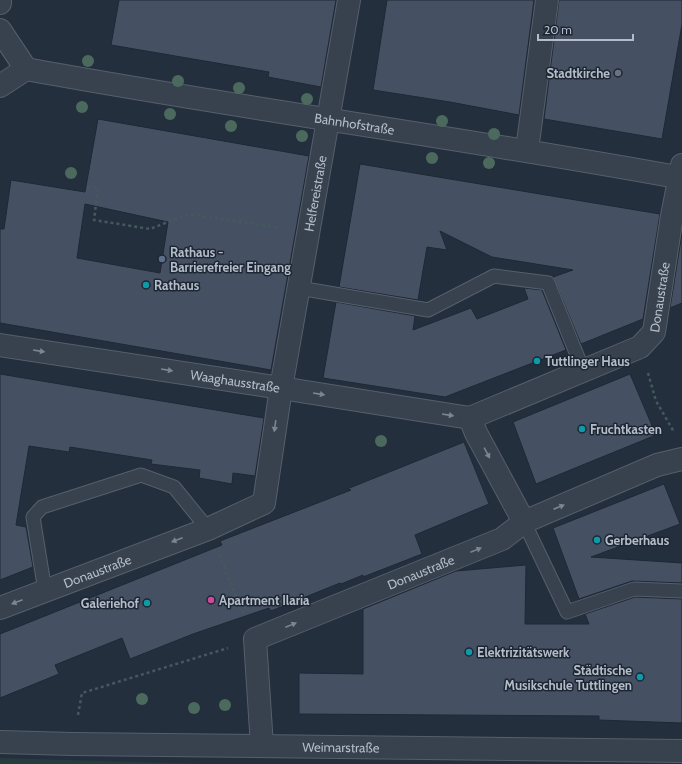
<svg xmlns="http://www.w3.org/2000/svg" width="682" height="764" font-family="Cabin,sans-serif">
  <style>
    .green { fill: #263c3f }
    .building { fill: #455162; stroke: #1f2835; fill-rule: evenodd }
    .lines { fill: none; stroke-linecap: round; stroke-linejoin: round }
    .lane-casing { stroke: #565f6c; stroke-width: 15 }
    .street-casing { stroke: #565f6c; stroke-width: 24 }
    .path { stroke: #44595c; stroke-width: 2.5; stroke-dasharray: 3 3; stroke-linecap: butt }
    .lane { stroke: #38414e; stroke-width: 13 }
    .street { stroke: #38414e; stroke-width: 22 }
    .tree { fill: #4b6a5d }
    .oneway { fill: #7c8592 }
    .worship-dot { fill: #6b7280; stroke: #1d2633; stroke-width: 1.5 }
    .service-dot { fill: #5c6f8a; stroke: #1d2633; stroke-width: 1.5 }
    .culture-dot { fill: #0f9aa8; stroke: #1d2633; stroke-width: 1.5 }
    .hotel-dot { fill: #d1479c; stroke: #1d2633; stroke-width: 1.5 }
    .labels { text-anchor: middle; stroke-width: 3; stroke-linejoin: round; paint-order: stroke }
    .poi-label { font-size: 13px; font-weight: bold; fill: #b4bcc9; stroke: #1d2633; text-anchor: start }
    .street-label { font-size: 13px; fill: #b4bcc9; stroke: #1d2633 }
  </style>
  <rect width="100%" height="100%" fill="#242f3e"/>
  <path class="green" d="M0,758L205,764H0Z"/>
  <g class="building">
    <path d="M119,0H336L321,87L268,77L269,72L111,45Z"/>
    <path d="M387,0H534L519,115L450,102L373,90Z"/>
    <path d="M559,0H682V24L662,139L544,119Z"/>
    <path d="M98,119L309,156L271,370L0,323V229H4L11,180L85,192ZM85,204L168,222L160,273L77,258Z"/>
    <path d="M360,164L660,214L643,319L581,344L553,277L573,270L492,257L440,231L447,250L427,247L418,300L339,287Z"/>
    <path d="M682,233V303L670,308Z"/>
    <path d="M524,288L542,290L566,350L445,397L323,378L336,302L415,316L413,330L471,308L477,319L528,299Z"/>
    <path d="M0,374L264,418L255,476L233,473L232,484L199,478L200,470L151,464L152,460L70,447L69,452L29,446L16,525L26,527L33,567L0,580Z"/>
    <path d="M630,374L656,435L536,484L513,422Z"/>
    <path d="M464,442L489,504L415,535L422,554L363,577V575L341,584L340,583L271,611L269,608L193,634L130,659L122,638L55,665L59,674L0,698V634L222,545L220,541L351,490L347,489Z"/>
    <path d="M664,484L680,524L591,557L682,563V583L632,581L579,599L553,528Z"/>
    <path d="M526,565L525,624H589L585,614L635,597L682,599V723L599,720V716L299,714V673L363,674V609L456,571Z"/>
  </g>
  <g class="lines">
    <g class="lane-casing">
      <g id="lane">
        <path d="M299,288L428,310L494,276L548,283L583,370"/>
        <path d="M524,522L567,612L634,589L682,591"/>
        <path d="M45,591L33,517L42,507L141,475L174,487L208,529"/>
      </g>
    </g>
    <g class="street-casing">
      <g id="street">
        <path d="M0,3V0"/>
        <path d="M0,30L26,69L0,86"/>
        <path id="s1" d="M26,69C244,109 464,138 682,178"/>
        <path d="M527,150L547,0"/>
        <path id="s2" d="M0,345L281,388L470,418"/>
        <path id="s3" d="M470,418L640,347L654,332L672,216L682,165"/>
        <path d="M470,418L476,433L524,522"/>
        <path id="s4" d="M0,608L208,529L264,503L281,388L349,0"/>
        <path id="s5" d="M0,742L73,744L682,751"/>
        <path id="s6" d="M262,746L255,639L502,539L524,522L657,465L682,459"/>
      </g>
    </g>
    <g class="path">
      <path d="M87,187L98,188L94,220L150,229L188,214L280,228"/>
      <path d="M648,373L656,401L674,432"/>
      <path d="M219,555L244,615"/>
      <path d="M78,715L82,693L228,648"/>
    </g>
    <use href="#lane" class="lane"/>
    <use href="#street" class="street"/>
  </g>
  <g class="tree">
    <circle cx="88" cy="61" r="6"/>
    <circle cx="178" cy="81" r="6"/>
    <circle cx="239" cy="88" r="6"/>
    <circle cx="307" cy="99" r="6"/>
    <circle cx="82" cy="107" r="6"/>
    <circle cx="170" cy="114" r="6"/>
    <circle cx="442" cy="121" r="6"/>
    <circle cx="231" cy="126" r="6"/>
    <circle cx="494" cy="134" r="6"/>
    <circle cx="302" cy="136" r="6"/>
    <circle cx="432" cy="158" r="6"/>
    <circle cx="489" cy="163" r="6"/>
    <circle cx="71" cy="173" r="6"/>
    <circle cx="381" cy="441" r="6"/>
    <circle cx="142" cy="699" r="6"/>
    <circle cx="225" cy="705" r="6"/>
    <circle cx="194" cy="708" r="6"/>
  </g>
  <defs><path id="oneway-solid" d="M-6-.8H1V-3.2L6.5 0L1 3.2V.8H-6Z"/></defs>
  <g class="oneway">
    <use href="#oneway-solid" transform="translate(39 351) rotate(9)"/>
    <use href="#oneway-solid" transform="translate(167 370) rotate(9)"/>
    <use href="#oneway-solid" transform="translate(319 394) rotate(9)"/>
    <use href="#oneway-solid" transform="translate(448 415) rotate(9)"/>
    <use href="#oneway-solid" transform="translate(275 426) rotate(98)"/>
    <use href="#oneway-solid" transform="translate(487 453) rotate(62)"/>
    <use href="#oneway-solid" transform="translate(559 507) rotate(-23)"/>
    <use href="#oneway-solid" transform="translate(177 540) rotate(159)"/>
    <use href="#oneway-solid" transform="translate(476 550) rotate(-22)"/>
    <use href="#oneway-solid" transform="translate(17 602) rotate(159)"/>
    <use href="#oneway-solid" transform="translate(291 625) rotate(-22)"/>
  </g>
  <circle class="worship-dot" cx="618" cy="73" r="4"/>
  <circle class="service-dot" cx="162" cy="259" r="4"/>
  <g class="culture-dot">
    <circle cx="146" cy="285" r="4"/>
    <circle cx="537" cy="361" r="4"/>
    <circle cx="582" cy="429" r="4"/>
    <circle cx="597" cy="540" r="4"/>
    <circle cx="147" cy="603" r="4"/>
    <circle cx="469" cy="652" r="4"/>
    <circle cx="640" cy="677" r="4"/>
  </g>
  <circle class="hotel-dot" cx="211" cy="600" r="4"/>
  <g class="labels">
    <g class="poi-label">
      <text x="610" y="78" text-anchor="end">Stadtkirche</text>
      <text x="170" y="257">Rathaus -<tspan x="170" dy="15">Barrierefreier Eingang</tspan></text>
      <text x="154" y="290">Rathaus</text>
      <text x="545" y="366">Tuttlinger Haus</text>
      <text x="590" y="434">Fruchtkasten</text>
      <text x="605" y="545">Gerberhaus</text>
      <text x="219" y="605">Apartment Ilaria</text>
      <text x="139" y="608" text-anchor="end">Galeriehof</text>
      <text x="477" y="657">Elektrizitätswerk</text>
      <text x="632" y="675" text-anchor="end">Städtische<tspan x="632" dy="15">Musikschule Tuttlingen</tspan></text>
    </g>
    <g class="street-label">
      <text dy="5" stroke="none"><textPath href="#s1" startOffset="333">Bahnhofstraße</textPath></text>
      <text dy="5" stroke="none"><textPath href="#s4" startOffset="598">Helfereistraße</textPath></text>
      <text dy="5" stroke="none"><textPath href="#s3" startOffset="240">Donaustraße</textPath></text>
      <text dy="5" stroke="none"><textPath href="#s2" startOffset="238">Waaghausstraße</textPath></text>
      <text dy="5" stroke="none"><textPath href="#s4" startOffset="104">Donaustraße</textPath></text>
      <text dy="5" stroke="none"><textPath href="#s6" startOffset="286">Donaustraße</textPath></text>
      <text dy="5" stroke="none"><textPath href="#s5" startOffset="341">Weimarstraße</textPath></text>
    </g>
  </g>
  <path d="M538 34v6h95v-6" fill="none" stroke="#b4bcc9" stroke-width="2"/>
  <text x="544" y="34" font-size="12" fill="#b4bcc9" stroke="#1d2633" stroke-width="3" paint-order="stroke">20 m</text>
</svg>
